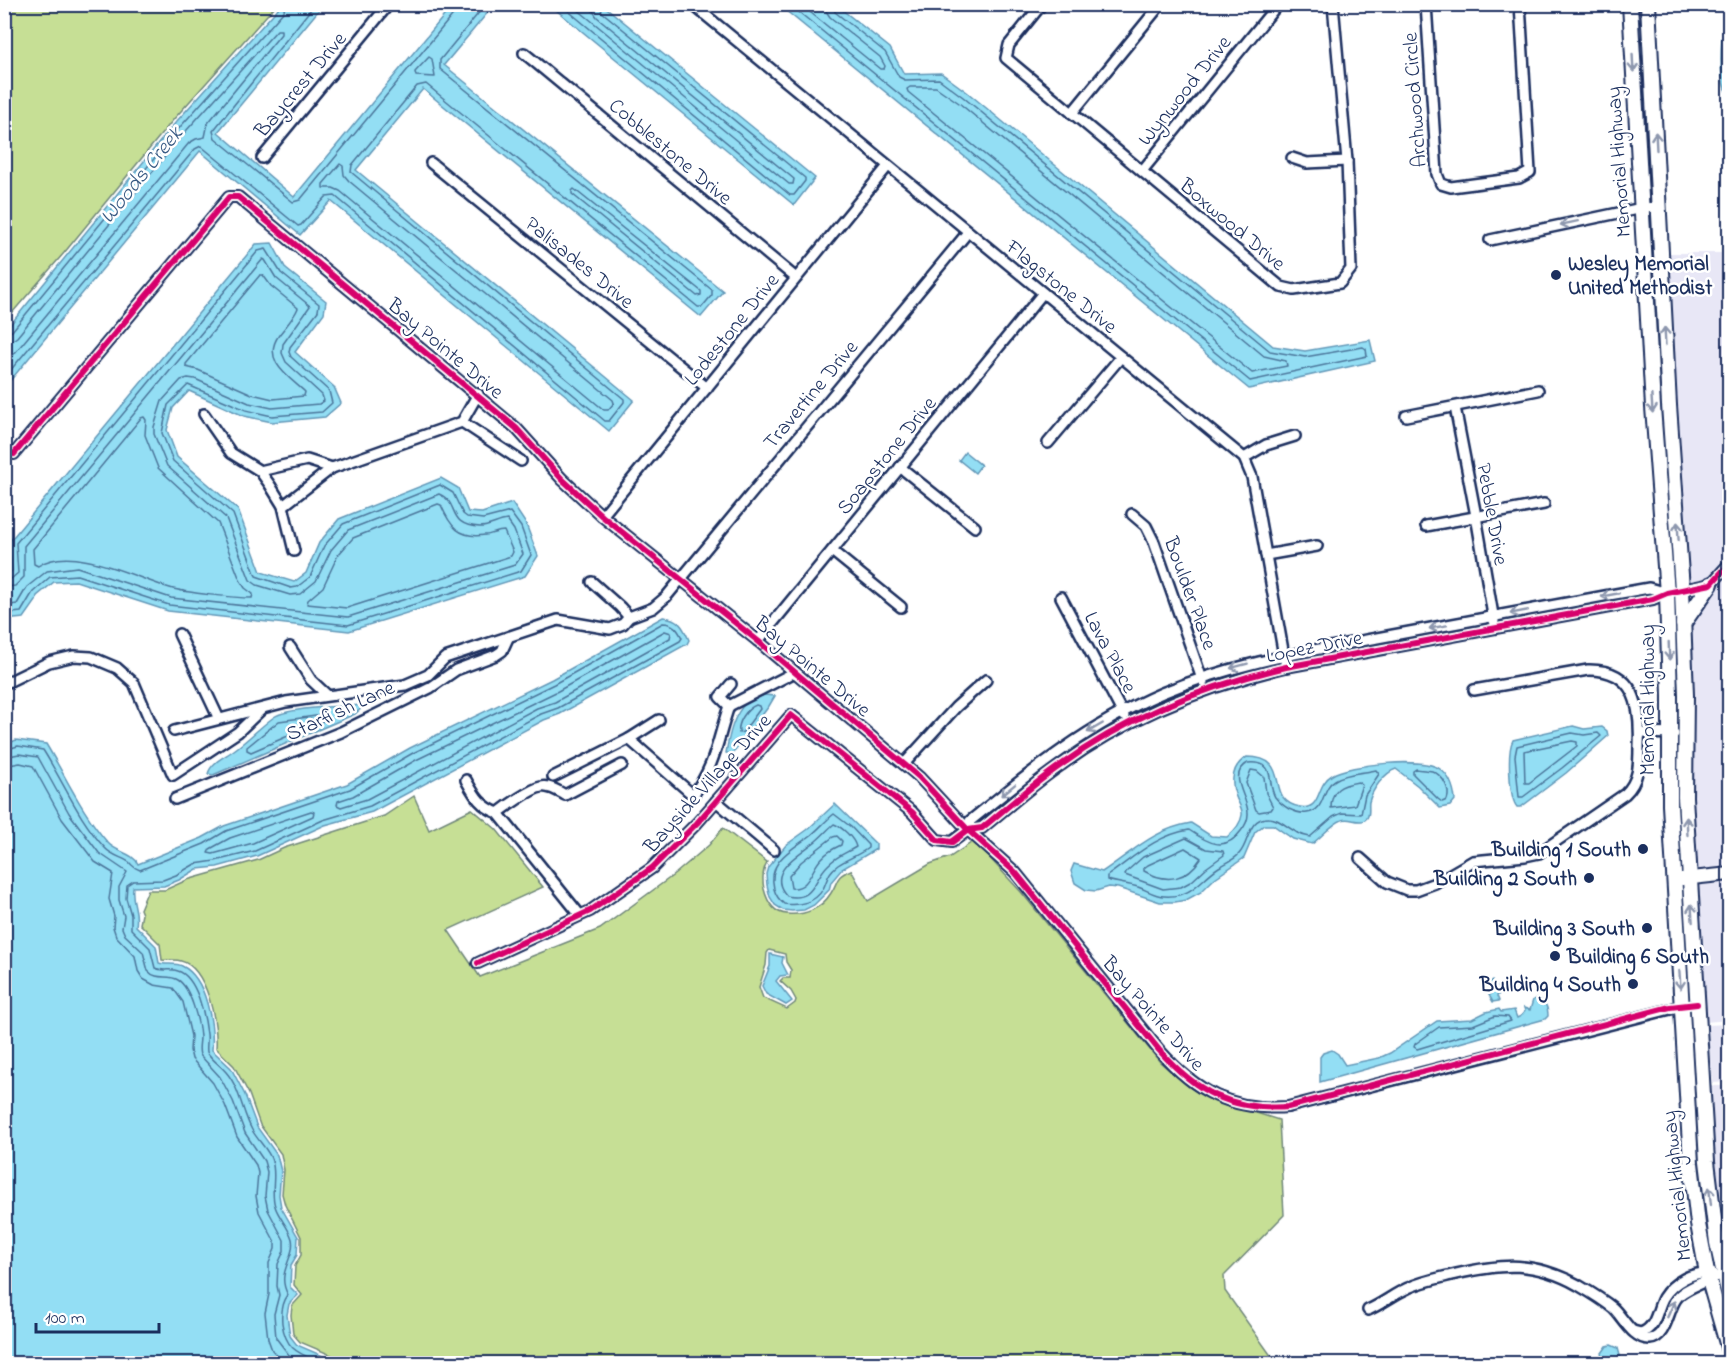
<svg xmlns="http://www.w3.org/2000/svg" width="1734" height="1368" font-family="'Indie Flower',sans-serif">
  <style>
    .built { fill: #e8e7f6 }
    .green { fill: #c6df95; stroke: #70877a; stroke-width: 1.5; fill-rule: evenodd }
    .water { fill: #93def4; stroke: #6398b8; stroke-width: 1.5 }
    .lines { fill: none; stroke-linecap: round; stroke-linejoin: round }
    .shore { stroke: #4b759a; stroke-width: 1.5 }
    .minor-casing { stroke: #1b2f5e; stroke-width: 14 }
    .tertiary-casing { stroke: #1b2f5e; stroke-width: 16 }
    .secondary-casing { stroke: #1b2f5e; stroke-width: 18 }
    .minor { stroke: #fff; stroke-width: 9 }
    .tertiary { stroke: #fff; stroke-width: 12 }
    .secondary { stroke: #fff; stroke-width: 14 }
    .cycleway-casing { stroke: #fff; stroke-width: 10 }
    .cycleway { stroke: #d6006c; stroke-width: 6 }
    .oneway { stroke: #8d97ae }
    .poi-dot { fill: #1b2f5e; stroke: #fff; stroke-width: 2 }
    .labels { text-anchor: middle; stroke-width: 5; stroke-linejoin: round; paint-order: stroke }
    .street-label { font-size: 21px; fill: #1b2f5e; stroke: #fff }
    .poi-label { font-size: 21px; font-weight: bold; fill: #1b2f5e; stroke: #fff; text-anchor: end }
    .water-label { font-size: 22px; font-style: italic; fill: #395b84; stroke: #fff }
  </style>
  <rect width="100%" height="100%" fill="#fff"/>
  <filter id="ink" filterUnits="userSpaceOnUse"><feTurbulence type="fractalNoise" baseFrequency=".0167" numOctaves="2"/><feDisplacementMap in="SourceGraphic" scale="12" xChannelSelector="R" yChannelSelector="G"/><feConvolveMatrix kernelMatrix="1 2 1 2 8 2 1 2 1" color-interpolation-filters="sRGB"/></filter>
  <g filter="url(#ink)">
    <g class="built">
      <path d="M1651,253H1656L1678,586L1671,587L1657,406Z"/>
      <path d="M1665,253H1729V556L1711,579L1687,584Z"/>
      <path d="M1729,570V870L1694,872L1690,796L1688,625Z"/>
      <path d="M1729,879V1020L1705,1022L1709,1086H1729V1218L1721,1221L1722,1238L1726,1254H1729V1282L1717,1214L1694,881Z"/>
      <path d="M1729,1024V1082L1712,1083L1707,1025Z"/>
    </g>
    <g class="green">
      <path d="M5,4L276,5L173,120L64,253L5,321Z"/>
      <path d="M414,796L429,830L472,809L496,829L543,887L448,930L480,977L600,929L675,874L709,845L723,828L767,862C762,871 762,879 764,889C767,901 773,913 787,914C805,916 822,908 831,893C839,881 834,877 851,870L868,901L930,864L950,857L974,841L1022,893L1160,1062L1189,1087L1208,1098L1279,1120L1284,1215L1224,1276L1225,1291L1272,1357L1261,1364L350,1363L300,1342L293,1334L291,1315L292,1306L302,1295L294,1285L295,1266L301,1255V1237L285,1205L282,1194L284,1170L281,1154L260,1125L249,1094L234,1066L216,1048C218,1026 208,968 181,961C175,959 168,961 162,960L160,944L140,924L142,914L140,909L148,890H165L187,880L258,860L284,848L384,816ZM769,950L785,954L786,962L791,970L790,978H783L780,981L791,991L796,1000L795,1003L787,1009L763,998L759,987L766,965L767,953Z"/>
    </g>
    <g class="water">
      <path d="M281,5H323L218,132L294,197L453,5H494L444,65L723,291L701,317L423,89L356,170L634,400L609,431L331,201L300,235L200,151L5,387V331L176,122Z"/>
      <path d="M550,5H603L815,178L794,205Z"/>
      <path d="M779,5H836L890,48L904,74L941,73L967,92L1273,346L1305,351L1370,340L1375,361L1249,389Z"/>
      <path d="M1725,37C1733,47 1730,81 1729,95C1719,86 1721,51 1722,38Z"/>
      <path d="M272,243L286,269L326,301L324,313L295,352L334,387L341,403L325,417L272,422L244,416L189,391L173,408L167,430L177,457L238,510L261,572L294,582L306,573L319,543L339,519L441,478L458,488L468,512L482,513L512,503L526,524L538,556L525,576L349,631L168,611L76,581L54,582L37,596L36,601L24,618L5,620V572L8,574L12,571L9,542L256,244Z"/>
      <path d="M965,452L981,465L975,473L959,460Z"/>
      <path d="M663,617C678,618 683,626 689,640L687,644L560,714L544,720L372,812L325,825L257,856L217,867L197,869L179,880L164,886L133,887C131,903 139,909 136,926L156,946L159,963C166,965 176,963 182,966C207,978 214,1026 212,1050L231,1068L245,1095L257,1127L277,1155L281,1171L279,1195L281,1207L298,1237L297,1255L291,1265L290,1287L298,1295L289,1304L287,1315L290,1336L297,1345L339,1363H5V745L16,740L46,744C66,777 82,813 108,843C116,852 133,853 138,864L202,838L224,826L347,784L410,748L552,679Z"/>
      <path d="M764,695L775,696L769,706L735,751L731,754L726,753C729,736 733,715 746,703C751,699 759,697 764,695Z"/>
      <path d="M365,705L355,714L213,775L208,774C211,762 225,757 234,750C248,740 260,727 274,717C289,707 345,706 365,705Z"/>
      <path d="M1573,726L1584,729L1602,727L1607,731L1608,736L1566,773L1521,807H1517C1509,798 1507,751 1513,740Z"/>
      <path d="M1247,757C1295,757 1262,800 1300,807C1322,811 1315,785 1332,775C1349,764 1423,757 1440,769C1451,777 1454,788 1455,800L1450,806L1440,808L1418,786L1396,769C1384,773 1372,790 1369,802C1368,807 1371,816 1365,820C1359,824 1349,817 1342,820C1333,823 1321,837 1312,844L1293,839L1273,825H1264L1255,832L1244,858L1215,878L1201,892L1186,900L1175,902H1160L1118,888L1109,887L1096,891L1086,890L1075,883L1071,871L1074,864L1102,872C1131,853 1154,829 1191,823L1211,836L1227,837C1233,832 1241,823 1242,815C1243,808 1238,803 1236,797C1230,782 1232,765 1247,757Z"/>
      <path d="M835,804L876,844V849L842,869L831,882L829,890L814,905L804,910L792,911L783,910L775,905L770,897L767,885L766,874L768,867L786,845L807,830Z"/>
      <path d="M770,954L783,957L782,963L788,975L780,976L776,981L792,1001L786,1005L766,994L762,986L770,966Z"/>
      <path d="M1492,981L1494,985L1497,986L1499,994L1497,996L1499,1001L1493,1002L1489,995L1491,994L1490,990L1485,991L1484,989L1486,987V983Z"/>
      <path d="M1537,998C1545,1002 1548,1006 1548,1016L1545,1019L1320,1082V1057L1323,1053L1332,1050L1338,1054L1345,1065L1379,1058L1390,1053L1437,1021L1472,1019L1486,1012L1499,1009L1501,1012L1514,1010L1517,1018L1521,1016L1525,1011L1524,1008L1530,1010L1533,1000Z"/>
      <path d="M1611,1345L1618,1348L1622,1363H1595L1607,1346Z"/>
    </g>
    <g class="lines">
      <g class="shore">
        <path d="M315,4L213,131L215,138L293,202L300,200L456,11L458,4"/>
        <path d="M560,4L790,195H794L805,181V178L602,12L600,4"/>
        <path d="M571,4L789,184H793L794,179L597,17L593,11L592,4"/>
        <path d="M789,4L1250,381L1367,356L1366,349L1363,347L1305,357L1270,351L963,97L939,79L905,80L899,77L885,52L835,12L833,4"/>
        <path d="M800,4L880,69H884L885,66L880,57L830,17L826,11V4"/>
        <path d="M429,57L432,59L435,77L416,76L415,72Z"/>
        <path d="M910,87H936L959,103L1264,356L1286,361L1287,366L1252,373L908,92L907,89Z"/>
        <path d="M340,164L343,166L344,175L349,181L613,400L614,403L608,410H604L340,191L333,188H323V184Z"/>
        <path d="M574,189L701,291V295L697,296L572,194V191Z"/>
        <path d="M260,275H263L271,286L298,308C294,318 285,327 279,335C261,360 289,377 305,392L304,396L273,399L252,394L198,370L186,367V364Z"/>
        <path d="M4,334L12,331L181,126L284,11L285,4"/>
        <path d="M4,342L11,341L17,337L186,131L277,30H281V34L208,123L205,137L196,139L189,143L4,366"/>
        <path d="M4,378L195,149L201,146L298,226L301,225L326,197L335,196L605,421H609L624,402V399L351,172L352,165L417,86L426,84L698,307H702L712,295V290L440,69V60L486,4"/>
        <path d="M144,417L146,420L145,435L158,468L218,523L240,580L245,588L253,594L252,598C234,598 187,593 170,588C135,578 72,543 38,566L34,564L33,549L141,418Z"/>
        <path d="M438,504L441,505C450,526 459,539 485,535C491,535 497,531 504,531L513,552L511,556L347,608L307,604L308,600L323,587L338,555L353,538Z"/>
        <path d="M4,579H11L18,573L16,543L258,251L266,249L281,273L319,304L318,311L290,347L289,352L291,357L329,391L332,403L322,412L272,416L246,410L188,385L168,405L162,433L173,461L233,514L256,576L291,588L297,587L310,577L324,546L343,524L440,485L453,493L463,514L467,517L483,519L510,512L521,527L531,555L521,571L348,625L169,605L77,575L50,577L33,592L21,612L4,614"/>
        <path d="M4,587L15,586L24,577V546L263,259L265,260L276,278L310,306L283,344L282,353L286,362L322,395L324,401L319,404L272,408L249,403L195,379L188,378L181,380L162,401L154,427V434L167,466L226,518L250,580L257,585L290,595L300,594L316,581L331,550L348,530L439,494C461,503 445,525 480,527C489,527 498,521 507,520L514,530L523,554L515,565L348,617L171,598L77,567L47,571L27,587L17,604L4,606"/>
        <path d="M665,631L671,633L670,638L555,702L537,708L367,799L341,807L337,805L338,801L353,796L416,760L558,691Z"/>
        <path d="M756,705L759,706L760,709L743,732L739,733C737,723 746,709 756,705Z"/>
        <path d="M323,715L327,717L325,720L251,752L247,750V747L279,721Z"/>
        <path d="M1572,733L1584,735L1598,733L1601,736L1562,768L1523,797H1519L1515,756L1517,746Z"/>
        <path d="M1572,741L1577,742V746L1529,783H1525L1524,751Z"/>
        <path d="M4,750L18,746L43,750C64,783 78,819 105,848C111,855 121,857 129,862C133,866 133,868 140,870L204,844L226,831L350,789L413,753L554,684L663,623C673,623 678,629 682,638L680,641L558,708L541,714L370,806L323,820L255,851L215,861L195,864L176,875L163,880L133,881L127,885L126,898L131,915V929L150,948L155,968C163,972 170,968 178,971C197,977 205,1016 207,1034C208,1040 206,1046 207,1052C212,1060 220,1065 226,1072C240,1088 242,1112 252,1130C258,1141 269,1150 272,1161C277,1176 270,1191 275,1206C278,1217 289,1227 292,1239C296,1258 275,1272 288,1295C282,1303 281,1312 282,1323C286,1351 299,1353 323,1364"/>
        <path d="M4,757L19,754L38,757L69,813L99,853L127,872L119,887V900L124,916L122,928L125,935L143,952L148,971C157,981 168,974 178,980C191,988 199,1022 200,1037C200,1043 198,1049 200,1055L220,1077L233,1101L245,1133L264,1161L267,1172L265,1196L268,1210L284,1240V1251L278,1264L277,1286L279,1295L274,1314L276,1338L289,1355L305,1364"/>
        <path d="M1248,763C1278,761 1266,782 1275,797C1279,802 1284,806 1289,809C1295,812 1300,814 1307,813C1327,810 1320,789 1335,780C1346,773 1364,773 1376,770L1379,774L1365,795L1361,814L1342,813L1333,817L1310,837C1292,835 1282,818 1269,818C1247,817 1250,843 1239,854C1234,860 1226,863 1219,867C1199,880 1193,898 1164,896C1155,896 1147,890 1138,887C1128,884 1117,883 1107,880V876C1133,858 1156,835 1189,830C1208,843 1225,853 1241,831C1245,826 1248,820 1248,814C1249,798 1226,775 1248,763Z"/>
        <path d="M4,766L20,763L33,766L62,819L95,862L113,873L109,899L114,916L113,927L116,936L135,956L138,971L143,979L154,985L173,988L183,1002L191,1036L190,1050L192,1059L213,1083L225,1105L237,1137L256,1165L258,1173L256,1196L259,1212L275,1242V1249L269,1263V1294L265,1313L268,1339L272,1350L285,1364"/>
        <path d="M1416,769C1421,770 1427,770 1432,771C1443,775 1451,790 1447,800L1442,802L1438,799L1413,774V771Z"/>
        <path d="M1251,770L1257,771L1264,777L1266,793L1273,807L1271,810L1259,812L1256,810L1246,783Z"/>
        <path d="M1358,782L1362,785L1355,805L1331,808C1331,789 1341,785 1358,782Z"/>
        <path d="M311,811L314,812L313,816L253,843L213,854L208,853L210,849L230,838Z"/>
        <path d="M834,814L851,827L868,845V848C859,855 847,859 838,865C827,873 828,879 823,889C815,903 799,906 784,904C779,900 776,896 774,889C767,861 791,850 810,836C819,829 826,820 834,814Z"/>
        <path d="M834,824C842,827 854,838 856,847C846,853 836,856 828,865C813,879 815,902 787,896C764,872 800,854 816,841C822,836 828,829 834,824Z"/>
        <path d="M837,836L842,841L841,845C833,849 827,852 821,859C811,869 809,890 791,888L789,876L801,862L833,837Z"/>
        <path d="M1186,838L1206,849L1223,851L1224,855L1206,868L1192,881L1181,887L1163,889L1125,875L1126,872L1143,857Z"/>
        <path d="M1185,848L1201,858C1187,880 1167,884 1144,871V868L1148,865Z"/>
        <path d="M1495,1016L1508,1017L1511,1021L1417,1049L1414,1047L1415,1044L1439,1027L1473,1025Z"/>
      </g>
      <g class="minor-casing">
        <g id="minor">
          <path d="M692,4L1244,458L1252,477L1286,667"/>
          <path d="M1042,4L1009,45L1006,58L1281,287L1294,290L1340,283L1351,269L1347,161L1333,4"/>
          <path d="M1426,4L1437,174L1441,184L1451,187L1519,178L1530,172L1520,4"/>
          <path d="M524,53L796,278"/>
          <path d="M1072,113L1161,4"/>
          <path d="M262,158L389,4"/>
          <path d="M1292,158L1307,163L1347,161"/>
          <path d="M431,163L707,388"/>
          <path d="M1142,171L1278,4"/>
          <path d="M1490,240L1642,208L1659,207"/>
          <path d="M1455,407L1476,516L1494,621"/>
          <path d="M204,414L231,453L260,471L270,485L283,506L294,551"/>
          <path d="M1406,416L1538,390"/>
          <path d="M462,422L521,461"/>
          <path d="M1048,443L1121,357"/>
          <path d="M14,454L229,197H238L516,428L562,479L602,516L758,641L919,777L968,830L1015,872L1159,1050C1196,1092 1231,1111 1288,1107L1686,1005"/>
          <path d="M1244,458L1266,445L1295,436"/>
          <path d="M900,467L975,527"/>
          <path d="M260,471L307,460L332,468"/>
          <path d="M283,506L332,468L462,422L478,394"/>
          <path d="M1132,514L1146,526L1154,542L1203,682"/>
          <path d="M602,516L888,166"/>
          <path d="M1426,526L1544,504"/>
          <path d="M832,551L901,607"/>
          <path d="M1266,555L1317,546"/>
          <path d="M592,582L620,607L629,617"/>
          <path d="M1061,597L1124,716"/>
          <path d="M179,634L219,719"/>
          <path d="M758,641L1043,293"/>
          <path d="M290,647L311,680L327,695"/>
          <path d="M4,684L49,662L74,656L91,657L117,668L134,683L173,775L238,732L262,709"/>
          <path d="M729,706L720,697L731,684"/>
          <path d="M174,731L286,702L405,685L428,675L445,658L558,620L610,629L623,624L629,617L653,608L666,597L968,232"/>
          <path d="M1640,733L1674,734"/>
          <path d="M629,739L693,795C716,764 717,741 729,706L795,672"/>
          <path d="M904,764L956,707L986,680"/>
          <path d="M553,777L629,739L659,720"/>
          <path d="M466,780C475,796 480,806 498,813L580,915"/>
          <path d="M175,799L341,732L430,688L456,670L496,655L502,651L508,638"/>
          <path d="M716,801L774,850"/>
          <path d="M498,813C507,806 531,789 541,787C549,785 558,791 565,795L622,765"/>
          <path d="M968,830L970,821C1030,772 1090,724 1162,693C1231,664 1303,652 1377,638C1467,621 1558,604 1649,588L1667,593"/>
          <path d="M1360,858L1387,882L1407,890H1416L1435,883L1473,861L1525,856L1539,853L1625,794C1639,781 1639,765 1639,746C1641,707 1636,669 1588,670L1474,690"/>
          <path d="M478,963L590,911L652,868L697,823L791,715L912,812L937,840L952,842L968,830L982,828C1008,807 1033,784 1061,765C1128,716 1206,686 1286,667L1653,599L1667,593L1711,584L1730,563"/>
          <path d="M1368,1310C1382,1304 1394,1294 1408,1288C1423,1281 1440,1278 1456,1274C1504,1263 1534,1261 1578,1285C1590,1292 1602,1299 1613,1308C1623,1317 1633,1340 1650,1339C1666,1338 1668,1310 1676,1299C1683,1288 1710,1280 1723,1274"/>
          <path d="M1633,1331L1641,1333C1657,1327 1656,1311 1663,1298C1673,1282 1693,1271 1712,1273"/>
        </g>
      </g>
      <g class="tertiary-casing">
        <path id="tertiary" d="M1682,879L1730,874"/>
      </g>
      <g class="secondary-casing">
        <g id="secondary">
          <path d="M1630,4L1653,407L1667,593L1670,696V805L1691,1163L1698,1224L1707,1273L1730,1354"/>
          <path d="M1648,4L1669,405L1682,589L1686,695L1685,797L1707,1161L1717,1243L1730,1300"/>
          <path d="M1683,624L1711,584"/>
        </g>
      </g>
      <use href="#minor" class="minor"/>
      <use href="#tertiary" class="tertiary"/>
      <use href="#secondary" class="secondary"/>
      <g class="cycleway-casing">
        <g id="cycleway">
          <path d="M14,454L229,197H238L516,428L562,479L602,516L758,641L919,777L968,830L1015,872L1159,1050C1196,1092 1231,1111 1288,1107L1670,1007L1697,1004"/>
          <path d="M478,963L590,911L652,868L697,823L791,715L912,812L937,840L952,842L968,830L982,828C1008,807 1033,784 1061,765C1128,716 1206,686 1286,667L1653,599L1667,593L1711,584L1730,563"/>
        </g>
      </g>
      <use href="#cycleway" class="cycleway"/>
    </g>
    <defs><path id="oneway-shaft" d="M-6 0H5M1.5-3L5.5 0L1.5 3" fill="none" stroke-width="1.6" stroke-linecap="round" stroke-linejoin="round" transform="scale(1.5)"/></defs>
    <g class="oneway">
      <use href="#oneway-shaft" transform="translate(1633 63) rotate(87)"/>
      <use href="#oneway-shaft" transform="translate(1656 141) rotate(-93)"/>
      <use href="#oneway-shaft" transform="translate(1569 223) rotate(168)"/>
      <use href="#oneway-shaft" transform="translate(1665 336) rotate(-93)"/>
      <use href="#oneway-shaft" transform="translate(1652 404) rotate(86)"/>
      <use href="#oneway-shaft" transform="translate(1678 531) rotate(-94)"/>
      <use href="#oneway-shaft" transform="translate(1610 595) rotate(169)"/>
      <use href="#oneway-shaft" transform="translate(1519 612) rotate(169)"/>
      <use href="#oneway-shaft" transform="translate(1438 627) rotate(170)"/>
      <use href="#oneway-shaft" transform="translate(1669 651) rotate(88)"/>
      <use href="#oneway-shaft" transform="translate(1239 666) rotate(165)"/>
      <use href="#oneway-shaft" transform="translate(1095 728) rotate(150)"/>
      <use href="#oneway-shaft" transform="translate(1008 790) rotate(141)"/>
      <use href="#oneway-shaft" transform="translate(1687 826) rotate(-93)"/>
      <use href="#oneway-shaft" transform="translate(1692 913) rotate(-94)"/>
      <use href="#oneway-shaft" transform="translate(1680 980) rotate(86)"/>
      <use href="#oneway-shaft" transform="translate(1710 1196) rotate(-96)"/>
      <use href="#oneway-shaft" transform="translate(1671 1309) rotate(-66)"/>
    </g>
  </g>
  <g class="poi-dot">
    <circle cx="1556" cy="275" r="6"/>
    <circle cx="1643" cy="849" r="6"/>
    <circle cx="1589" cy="878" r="6"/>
    <circle cx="1647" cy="928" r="6"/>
    <circle cx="1555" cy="956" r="6"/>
    <circle cx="1633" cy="984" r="6"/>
  </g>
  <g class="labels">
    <g class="street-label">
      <text transform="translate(300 84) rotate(-50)" y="7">Baycrest Drive</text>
      <text transform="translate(1184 90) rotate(-51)" y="7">Wynwood Drive</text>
      <text transform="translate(1414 100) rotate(-94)" y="7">Archwood Circle</text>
      <text transform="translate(671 151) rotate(40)" y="7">Cobblestone Drive</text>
      <text transform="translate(1618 162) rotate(-94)" y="7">Memorial Highway</text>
      <text transform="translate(1233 224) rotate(40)" y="7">Boxwood Drive</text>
      <text transform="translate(580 262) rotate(39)" y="7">Palisades Drive</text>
      <text transform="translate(1062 286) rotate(39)" y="7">Flagstone Drive</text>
      <text transform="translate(731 329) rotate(-51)" y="7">Lodestone Drive</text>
      <text transform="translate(446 348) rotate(40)" y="7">Bay Pointe Drive</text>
      <text transform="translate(810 394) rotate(-50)" y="7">Travertine Drive</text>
      <text transform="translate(886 455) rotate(-51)" y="7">Soapstone Drive</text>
      <text transform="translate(1493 514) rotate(80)" y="7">Pebble Drive</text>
      <text transform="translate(1191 593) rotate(70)" y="7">Boulder Place</text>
      <text transform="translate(1314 646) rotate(-11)" y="7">Lopez Drive</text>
      <text transform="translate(1111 652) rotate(62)" y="7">Lava Place</text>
      <text transform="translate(813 666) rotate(40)" y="7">Bay Pointe Drive</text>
      <text transform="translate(1647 700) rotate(-90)" y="7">Memorial Highway</text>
      <text transform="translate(340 710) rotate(-25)" y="7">Starfish Lane</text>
      <text transform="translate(707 783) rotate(-48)" y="7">Bayside Village Drive</text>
      <text transform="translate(1154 1013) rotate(49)" y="7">Bay Pointe Drive</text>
      <text transform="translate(1676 1186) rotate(-96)" y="7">Memorial Highway</text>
    </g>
    <g class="poi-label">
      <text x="1568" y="270" text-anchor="start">Wesley Memorial<tspan x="1568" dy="24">United Methodist</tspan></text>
      <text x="1631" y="856">Building 1 South</text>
      <text x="1577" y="885">Building 2 South</text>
      <text x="1635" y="935">Building 3 South</text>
      <text x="1567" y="963" text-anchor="start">Building 6 South</text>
      <text x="1621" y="991">Building 4 South</text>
    </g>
    <g class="water-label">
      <text transform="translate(140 174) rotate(-51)" y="8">Woods Creek</text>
    </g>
  </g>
  <rect width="1734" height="1368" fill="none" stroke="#fff" stroke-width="24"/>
  <rect x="12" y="12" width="1710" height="1344" fill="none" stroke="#1b2f5e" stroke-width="2" filter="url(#ink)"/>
  <path d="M36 1323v9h123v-9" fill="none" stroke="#1b2f5e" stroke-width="3"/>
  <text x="45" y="1323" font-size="18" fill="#1b2f5e" stroke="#ffffff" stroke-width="4.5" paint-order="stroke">100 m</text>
</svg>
